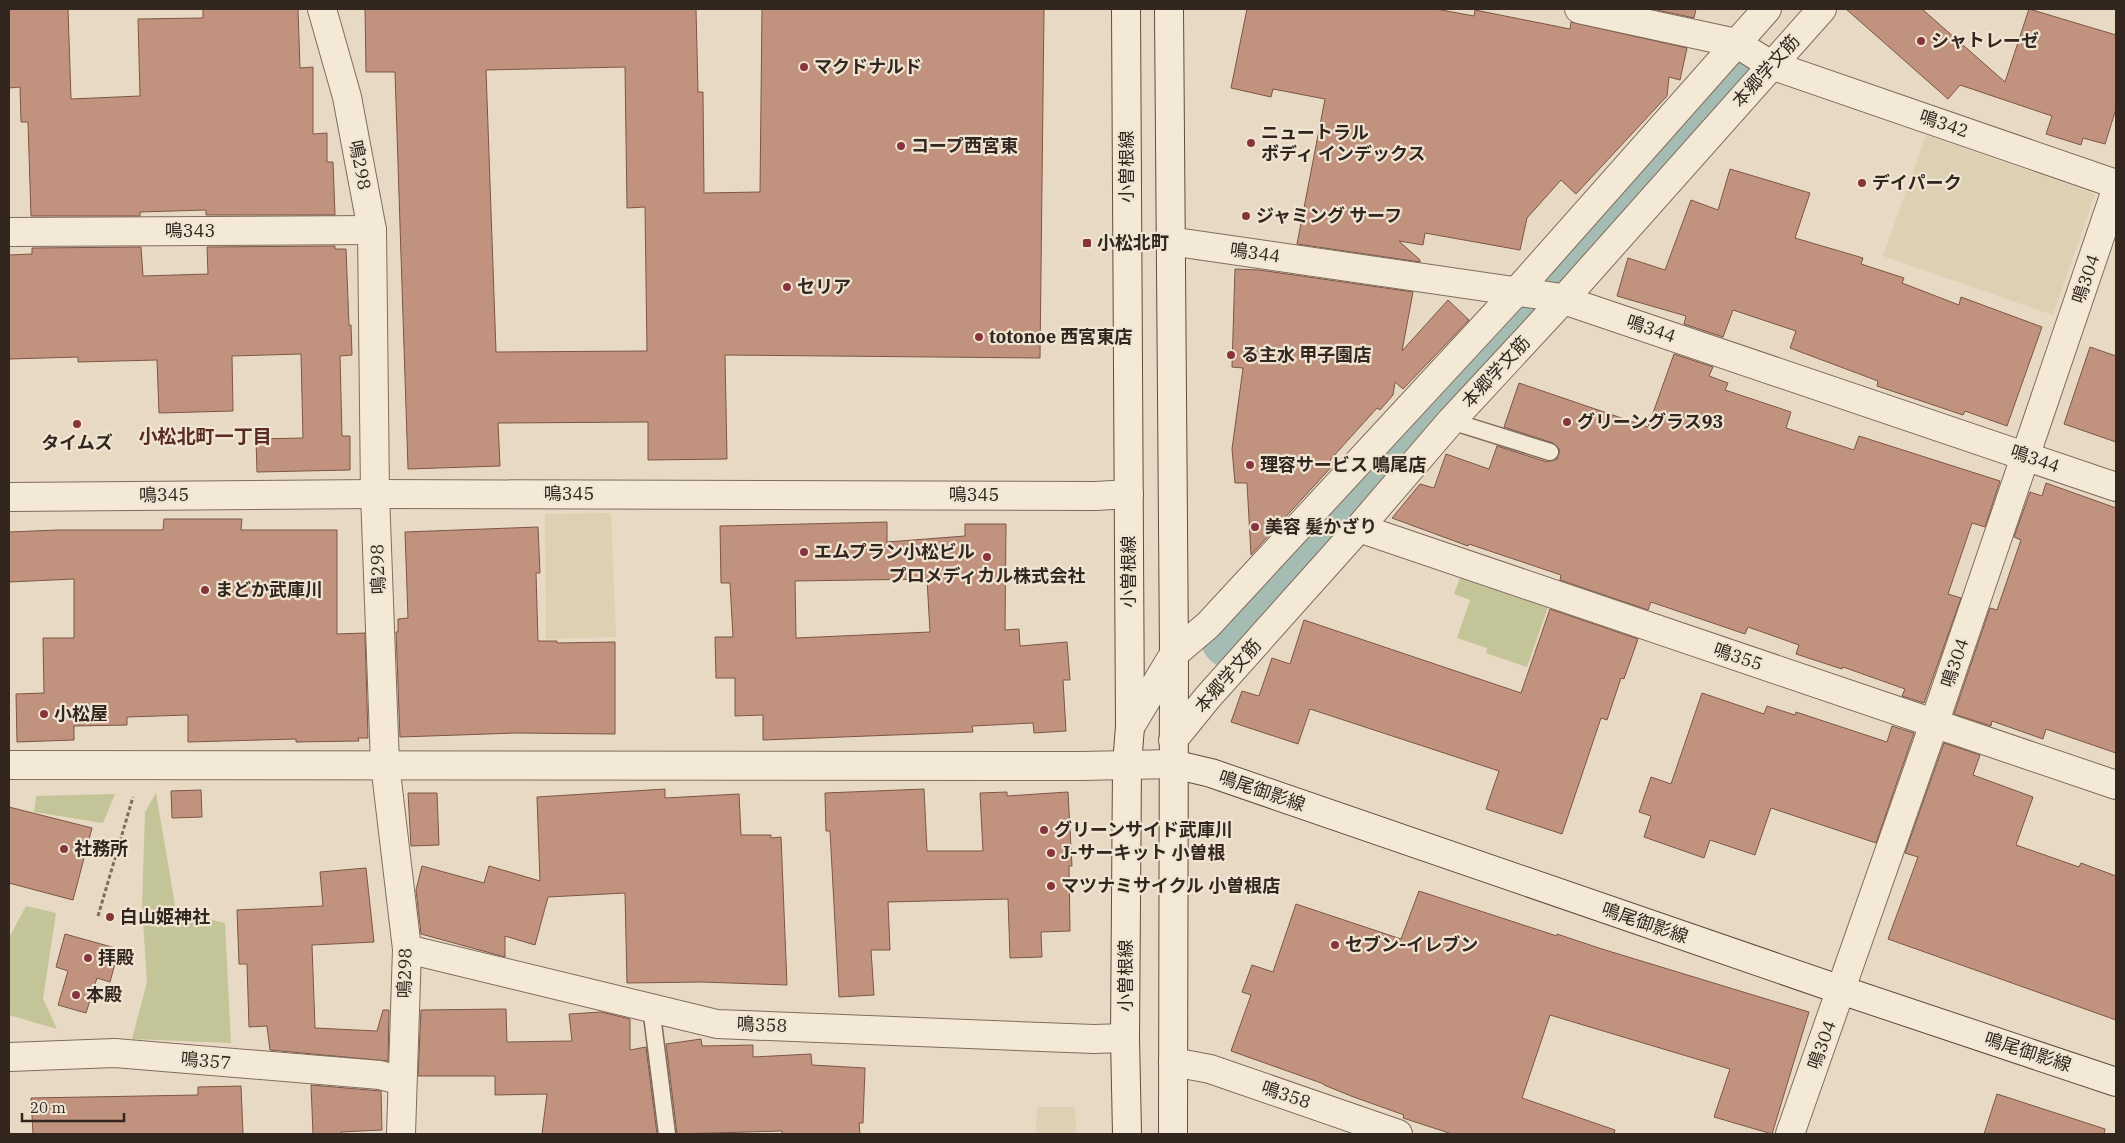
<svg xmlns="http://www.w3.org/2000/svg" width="2125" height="1143" font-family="'IBM Plex Serif','Noto Sans JP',serif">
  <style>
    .farmland { fill: #dcd1b2 }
    .green { fill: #c4c499 }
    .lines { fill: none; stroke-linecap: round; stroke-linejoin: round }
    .river { stroke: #a5bcb3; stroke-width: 61 }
    .building { fill: #c1937e; stroke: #7c5645; fill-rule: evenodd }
    .lane-casing { stroke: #806c5d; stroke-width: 19 }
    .street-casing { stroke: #806c5d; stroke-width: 30 }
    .secondary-casing { stroke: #624d40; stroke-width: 30 }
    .path { stroke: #806c5d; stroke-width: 3; stroke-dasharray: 4 2.5; stroke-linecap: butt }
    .lane { stroke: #f4e8d6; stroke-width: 16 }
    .street { stroke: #f4e8d6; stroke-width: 28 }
    .secondary { stroke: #f4e8d6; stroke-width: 28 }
    .poi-dot { fill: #88343d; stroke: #f0e5d2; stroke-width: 2 }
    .labels { text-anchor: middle; stroke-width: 4.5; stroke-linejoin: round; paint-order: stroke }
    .poi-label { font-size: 18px; font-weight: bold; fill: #32261f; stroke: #f0e5d2; text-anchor: start }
    .street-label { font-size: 18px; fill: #32261f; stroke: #f0e5d2 }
    .neighbourhood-label { font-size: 19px; font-weight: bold; fill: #592923; stroke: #f0e5d2 }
  </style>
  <rect width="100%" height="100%" fill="#e8d9c4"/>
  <g class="farmland">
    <path d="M1926,135L2095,194L2053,315L1883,256Z"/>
    <path d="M611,513L616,637L546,639L545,514Z"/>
    <path d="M1037,1107H1075L1076,1134H1036Z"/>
  </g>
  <g class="green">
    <path d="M1460,578L1548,607L1527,667L1486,653L1487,648L1457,638L1470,600L1454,594Z"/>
    <path d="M156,793L176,911L225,923L231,1043L132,1039L147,982L142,906L145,812Z"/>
    <path d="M115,794L103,823L34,812L36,796Z"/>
    <path d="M26,906L56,913L43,999L57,1029L9,1015V938Z"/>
  </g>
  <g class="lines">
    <path class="river" d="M1231,638L1732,81"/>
  </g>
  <g class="building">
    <path d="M9,9H68L71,99L140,96L138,19L203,18V9H298L300,68L313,67V134L327,133V162H333L335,215H206V210L140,212V216H31L28,122H21L20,87L9,88Z"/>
    <path d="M365,9H696L698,92H703L704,193L760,192L762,9H1044L1040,358L725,355L727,459L648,460V422L498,423L500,466L408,469L395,72H366ZM625,67L627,208L645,207L647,351L496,352L486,70Z"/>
    <path d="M1247,9H1436L1474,16L1475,10L1570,29L1571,22L1687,48L1680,80L1669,77L1667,96L1576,194L1561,180L1527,218L1520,250L1425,233L1423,245L1399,241L1420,260V262L1297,244L1325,99L1273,89L1271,97L1231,88Z"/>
    <path d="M1652,9H1696L1694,18Z"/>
    <path d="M1846,9H1922L2005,82L2029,9L2116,35V109L2105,144L2083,138L2081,145L2046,134L2052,116L1960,85L1948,99Z"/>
    <path d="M1730,169L1810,193L1795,238L1863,258L1861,264L1904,278L1902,283L1959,305L1961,297L2042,327L2007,426L1965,411L1963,415L1877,386L1878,381L1790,348L1796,331L1733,310L1723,337L1684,324L1686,316L1617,296L1628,258L1665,270L1691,200L1718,210Z"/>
    <path d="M335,246V249H346L349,325H351L352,355L340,356L342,436H350V470L257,472L256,439L303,438L301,354L232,356L233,411L159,413L157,360L78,362V357L9,359V255L32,254V248L141,247L143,276L208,274L207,247Z"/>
    <path d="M1235,269L1259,270L1413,292L1402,351L1448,300L1469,320L1403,389L1395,382L1393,395L1380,410L1377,408L1330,460L1334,464L1251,555L1247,483H1235L1232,449L1243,368L1232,367Z"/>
    <path d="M2090,347L2116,356V442L2064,424Z"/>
    <path d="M1674,354L1713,367L1709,376L1728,383L1725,390L1791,412L1786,428L1854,450L1859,436L2000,481L1985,527L1972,523L1948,594L1961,598L1924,703L1902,696L1905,689L1843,667L1842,669L1796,654L1799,645L1748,627L1745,634L1651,602L1648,610L1560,580L1561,575L1469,544L1468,546L1392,518L1420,484L1434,488L1446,454L1489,469L1497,446L1547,462L1557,459L1560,450L1553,443L1504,427L1519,383L1648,427Z"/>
    <path d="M2046,483L2116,508V753L2046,729L2043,739L1992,721L1991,726L1954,714L1990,608L1997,610L2021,540L2014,537L2030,492L2042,496Z"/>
    <path d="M164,519H242L241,530H337V634L365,633L368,738H358L359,741L296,742V739L188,742V715L127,717V725L74,726V740L17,742L16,694L44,693L43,638H74V579L9,582V532L58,530H163Z"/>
    <path d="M887,522V542L965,536V524H1006L1005,630L1019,629L1020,646L1067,642L1070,680H1063L1066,731L1034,733L1033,723L972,726L973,732L763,740V715L735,716V678H716L715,637H733L730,583H721L720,526ZM927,579L930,632L796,638L795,581Z"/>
    <path d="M538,527L540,573H536L538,641H557V643L615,642V734L516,733L400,737L396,632H398V619L408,618L405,532Z"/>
    <path d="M1550,609L1638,639L1624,679L1621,678L1607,720L1601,718L1562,834L1486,809L1499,771L1310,709L1298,744L1231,722L1242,691L1259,696L1272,658L1290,664L1304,620L1521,693Z"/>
    <path d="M1702,693L1764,714L1767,706L1795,715L1796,712L1887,742L1892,726L1914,733L1876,843L1771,808L1755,855L1710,840L1704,858L1644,837L1651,816L1639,812L1651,777L1671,784Z"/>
    <path d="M1944,743L1980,755L1973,775L2033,797L2016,845L2079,867L2081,863L2116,876V1020L1888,939L1918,857L1905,853Z"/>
    <path d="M665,789V798L739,794L741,835H771V838L781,837L787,985L701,982L627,983L625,893L548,897L535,945L505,936V957L421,934L416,890L422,866L484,883L489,866L540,881L537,797Z"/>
    <path d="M924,789L927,851H983L980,793L1007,792V796L1068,792L1072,866H1069L1070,931L1041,932L1042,957L1010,958L1008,899L888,902L890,950H871L874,995L839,997L830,831H826L825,793Z"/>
    <path d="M201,790L202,817L172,818L171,791Z"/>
    <path d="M408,793H437L439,845L411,846Z"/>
    <path d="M9,807L92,828L73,900L9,883Z"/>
    <path d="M366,868L374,942L312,945L315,1028L377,1031L383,1010H389L388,1061L270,1050L267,1026L249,1027L247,964H239L237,910L323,906L320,872Z"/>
    <path d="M1419,891L1557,936V934L1602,949L1809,1012L1772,1134L1714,1117L1730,1069L1550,1015L1522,1098L1615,1130L1614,1134H1452L1403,1118L1404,1115L1351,1096L1324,1085V1084L1231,1051L1251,995L1242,992L1252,965L1273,972L1296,904L1401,939Z"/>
    <path d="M65,934L119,949L110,982L97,978L86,1013L58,1005L68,971L56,967Z"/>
    <path d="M506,1009L507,1042L572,1041L569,1014L601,1012L630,1019V1050L646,1047L657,1134H542L547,1094L495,1095V1076H418L421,1010Z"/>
    <path d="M701,1039L702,1046L753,1045V1057L811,1054L812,1065L865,1068L863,1123H859L860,1134H782V1131L677,1134L666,1044Z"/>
    <path d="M311,1085L381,1091L382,1130L341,1132V1134H313Z"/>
    <path d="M241,1086L243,1134H33L31,1098L198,1095V1087Z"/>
    <path d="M1997,1094L2105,1129L2104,1134H1984Z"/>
  </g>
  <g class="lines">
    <g class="lane-casing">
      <g id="lane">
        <path d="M1451,421L1550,452"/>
        <path d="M651,1007L667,1134"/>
      </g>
    </g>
    <g class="street-casing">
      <g id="street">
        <path d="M322,9L347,97L372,230L375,494L385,764L407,949L401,1134"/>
        <path d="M1579,9L1736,43L1771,65L2116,184"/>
        <path d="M9,232L372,230"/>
        <path d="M1169,241L1555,297L2116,487"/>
        <path d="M9,497L375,494L1096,496L1129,494"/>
        <path d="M1359,528L2116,785"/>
        <path d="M1130,727L1174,654L1208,625L1517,291L1767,9"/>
        <path d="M1173,740L1208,697L1359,528L1451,421L1564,299L1822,9"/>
        <path d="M9,765L1082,766L1173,764"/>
        <path d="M407,949L717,1024L1094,1039L1125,1038"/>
        <path d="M9,1057L115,1053L380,1075L402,1081"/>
        <path d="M1173,1062L1210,1069L1398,1134"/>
        <path d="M1790,1134L1934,724L2116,190"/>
      </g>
    </g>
    <g class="secondary-casing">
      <g id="secondary">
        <path d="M1126,9L1130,727L1127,764L1125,1038L1127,1134"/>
        <path d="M1169,9L1174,654L1173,1134"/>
        <path d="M1173,764L1211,773L1841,990L2116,1082"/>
      </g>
    </g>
    <path class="path" d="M98,916L133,797"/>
    <use href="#lane" class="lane"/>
    <use href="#street" class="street"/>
    <use href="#secondary" class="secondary"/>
  </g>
  <g class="poi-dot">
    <circle cx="1921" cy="41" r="5"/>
    <circle cx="804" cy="67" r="5"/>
    <circle cx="1251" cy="143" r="5"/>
    <circle cx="901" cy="146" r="5"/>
    <circle cx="1862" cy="183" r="5"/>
    <circle cx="1246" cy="216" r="5"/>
    <rect x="1082" y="238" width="10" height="10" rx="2.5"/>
    <circle cx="787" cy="287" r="5"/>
    <circle cx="979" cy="337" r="5"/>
    <circle cx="1231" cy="355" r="5"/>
    <circle cx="1567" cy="422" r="5"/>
    <circle cx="77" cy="424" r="5"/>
    <circle cx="1250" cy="465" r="5"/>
    <circle cx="1255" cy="527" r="5"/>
    <circle cx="804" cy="552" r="5"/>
    <circle cx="987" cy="557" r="5"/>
    <circle cx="205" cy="590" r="5"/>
    <circle cx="44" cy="714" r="5"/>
    <circle cx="1044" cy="830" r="5"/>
    <circle cx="64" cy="849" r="5"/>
    <circle cx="1051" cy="853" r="5"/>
    <circle cx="1051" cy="886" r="5"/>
    <circle cx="110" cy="917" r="5"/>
    <circle cx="1335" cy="945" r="5"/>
    <circle cx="88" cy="958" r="5"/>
    <circle cx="76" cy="995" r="5"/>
  </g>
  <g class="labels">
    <g class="poi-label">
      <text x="1931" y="47">シャトレーゼ</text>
      <text x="814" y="73">マクドナルド</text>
      <text x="1261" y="139">ニュートラル<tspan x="1261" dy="21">ボディ インデックス</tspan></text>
      <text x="911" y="152">コープ西宮東</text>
      <text x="1872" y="189">デイパーク</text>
      <text x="1256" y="222">ジャミング サーフ</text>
      <text x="1097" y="249">小松北町</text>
      <text x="797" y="293">セリア</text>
      <text x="989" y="343">totonoe 西宮東店</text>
      <text x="1241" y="361">る主水 甲子園店</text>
      <text x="1577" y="428">グリーングラス93</text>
      <text x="77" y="449" text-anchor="middle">タイムズ</text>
      <text x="1260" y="471">理容サービス 鳴尾店</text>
      <text x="1265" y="533">美容 髪かざり</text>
      <text x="814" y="558">エムプラン小松ビル</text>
      <text x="987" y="582" text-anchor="middle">プロメディカル株式会社</text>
      <text x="215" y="596">まどか武庫川</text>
      <text x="54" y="720">小松屋</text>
      <text x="1054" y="836">グリーンサイド武庫川</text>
      <text x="74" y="855">社務所</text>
      <text x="1061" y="859">J-サーキット 小曽根</text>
      <text x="1061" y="892">マツナミサイクル 小曽根店</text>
      <text x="120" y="923">白山姫神社</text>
      <text x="1345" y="951">セブン-イレブン</text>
      <text x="98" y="964">拝殿</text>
      <text x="86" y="1001">本殿</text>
    </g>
    <g class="street-label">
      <text transform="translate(1766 71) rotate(-48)" y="6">本郷学文筋</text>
      <text transform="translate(1944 124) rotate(19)" y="6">鳴342</text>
      <text transform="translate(360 165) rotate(79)" y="6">鳴298</text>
      <text transform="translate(1127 167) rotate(-90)" y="6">小曽根線</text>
      <text x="190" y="237">鳴343</text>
      <text transform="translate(1255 253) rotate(8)" y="6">鳴344</text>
      <text transform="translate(2086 279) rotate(-71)" y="6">鳴304</text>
      <text transform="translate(1651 329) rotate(19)" y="6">鳴344</text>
      <text transform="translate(1496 372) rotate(-47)" y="6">本郷学文筋</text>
      <text transform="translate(2035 459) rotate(19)" y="6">鳴344</text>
      <text x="569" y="500">鳴345</text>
      <text transform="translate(164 495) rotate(-1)" y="6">鳴345</text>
      <text x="974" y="501">鳴345</text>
      <text transform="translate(378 569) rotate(-92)" y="6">鳴298</text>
      <text transform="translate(1129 572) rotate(-90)" y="6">小曽根線</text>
      <text transform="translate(1738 657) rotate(19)" y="6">鳴355</text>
      <text transform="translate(1955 663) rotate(-71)" y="6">鳴304</text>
      <text transform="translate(1228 676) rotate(-49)" y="6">本郷学文筋</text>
      <text transform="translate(1262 791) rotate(19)" y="6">鳴尾御影線</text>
      <text transform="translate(1645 923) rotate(19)" y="6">鳴尾御影線</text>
      <text transform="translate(405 973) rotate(-89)" y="6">鳴298</text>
      <text transform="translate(1126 976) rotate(-90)" y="6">小曽根線</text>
      <text transform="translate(762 1025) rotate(2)" y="6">鳴358</text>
      <text transform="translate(1822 1045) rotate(-70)" y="6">鳴304</text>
      <text transform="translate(2028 1052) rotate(18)" y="6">鳴尾御影線</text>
      <text transform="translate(206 1061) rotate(5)" y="6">鳴357</text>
      <text transform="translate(1286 1095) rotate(19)" y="6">鳴358</text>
    </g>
    <g class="neighbourhood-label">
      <text x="205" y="443">小松北町一丁目</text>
    </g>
  </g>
  <rect width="2125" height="1143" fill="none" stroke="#32261f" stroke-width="20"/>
  <path d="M22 1113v8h102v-8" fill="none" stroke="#32261f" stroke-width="2.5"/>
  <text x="30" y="1113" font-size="15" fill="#32261f" stroke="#f0e5d2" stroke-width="4" paint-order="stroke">20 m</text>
</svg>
